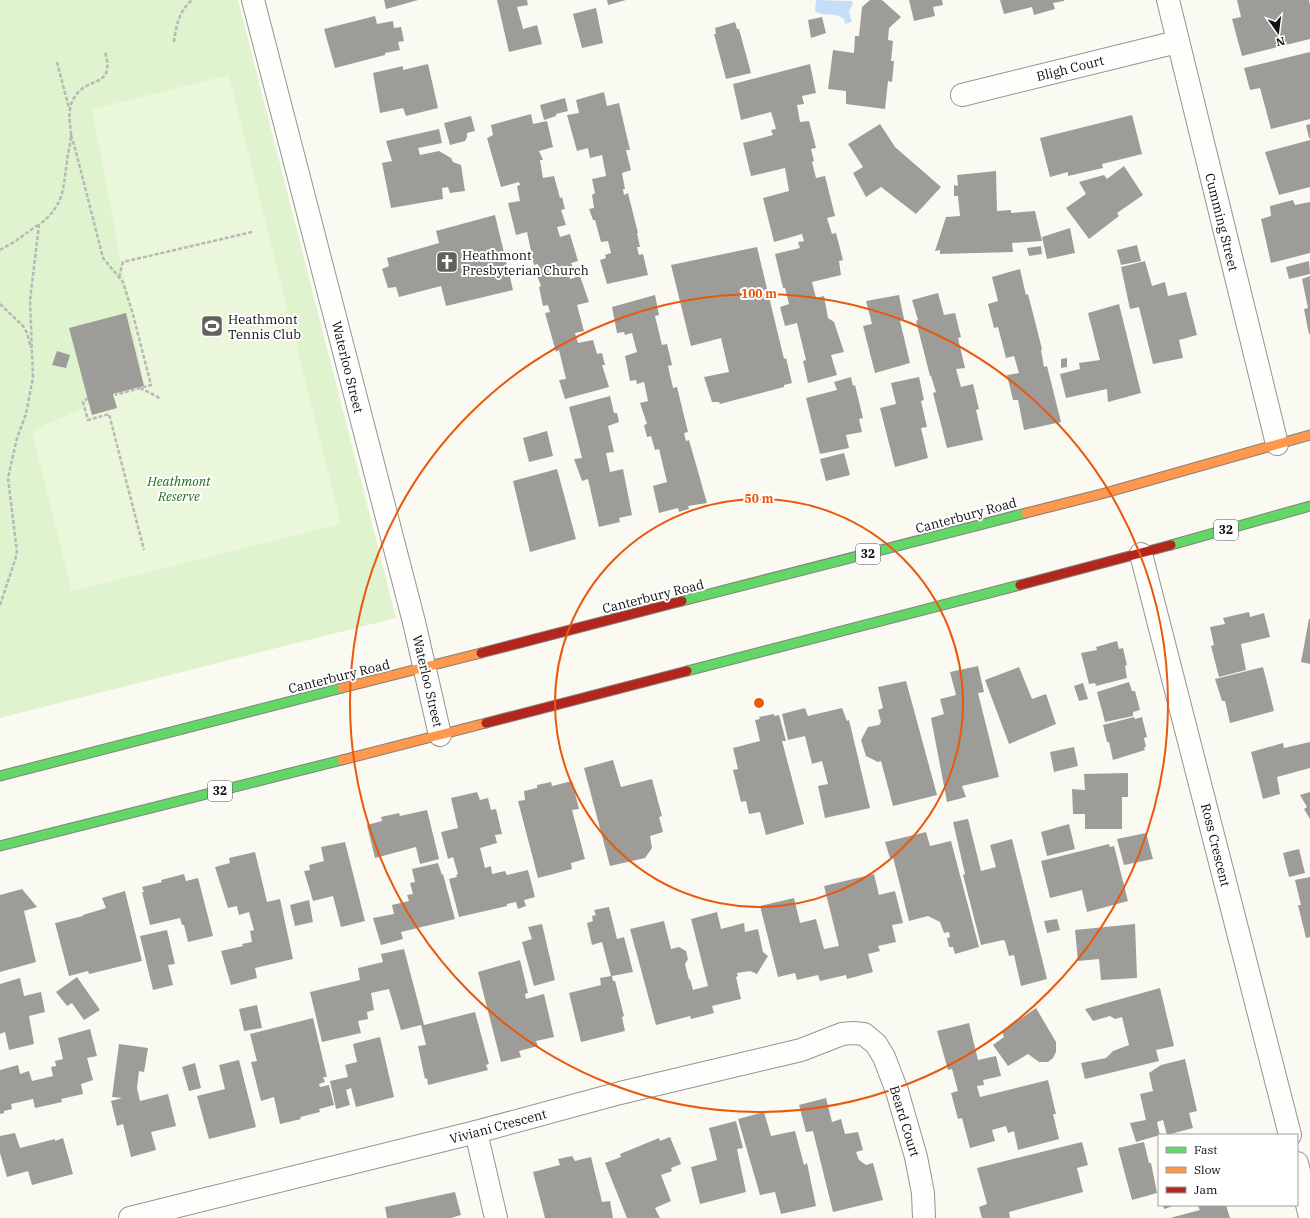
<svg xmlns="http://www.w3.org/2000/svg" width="1310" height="1218" font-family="'IBM Plex Serif',serif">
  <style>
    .green { fill: #dff3cf }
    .pitch { fill: #eaf7da }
    .water { fill: #c4defa }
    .building { fill: #9e9c98 }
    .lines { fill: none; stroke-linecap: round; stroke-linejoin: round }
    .street-casing { stroke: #959491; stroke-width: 24 }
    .fast-casing { stroke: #82827e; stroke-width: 11 }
    .slow-casing { stroke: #82827e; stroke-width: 11 }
    .jam-casing { stroke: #82827e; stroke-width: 11 }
    .path { stroke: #b8b8b6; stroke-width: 2.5; stroke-dasharray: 4 2; stroke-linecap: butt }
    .street { stroke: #fefefd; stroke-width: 22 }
    .fast { stroke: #63d668; stroke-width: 9 }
    .slow { stroke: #ff974d; stroke-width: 9 }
    .jam { stroke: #b3261e; stroke-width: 9 }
    .ring { fill: none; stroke: #e8590c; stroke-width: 2 }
    .labels { text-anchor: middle; stroke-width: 4; stroke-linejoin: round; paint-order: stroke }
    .shield { fill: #fff; stroke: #565656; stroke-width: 1 }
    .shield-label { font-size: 12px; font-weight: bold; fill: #0e0e0e }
    .street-label { font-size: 13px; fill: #0e0e0e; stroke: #fff }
    .poi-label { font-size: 13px; fill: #0e0e0e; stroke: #fff; text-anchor: start }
    .park-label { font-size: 13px; font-style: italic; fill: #1b6c17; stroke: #fff }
    .centre { fill: #e8590c; stroke: #fff; stroke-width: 2 }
    .ring-label { font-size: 12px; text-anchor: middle; font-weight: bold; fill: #e8590c; stroke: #fff; stroke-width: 4; stroke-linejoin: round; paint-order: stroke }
  </style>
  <rect width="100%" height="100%" fill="#fbfaf2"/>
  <path class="green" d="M0,0H238L396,618L0,718Z"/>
  <path class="pitch" d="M229,75L341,524L72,591L32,431L113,394L144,385L92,109Z"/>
  <path class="water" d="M816,0L851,1L853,3L849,12L852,22L845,24L844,19C833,11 824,18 815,11Z"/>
  <g class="building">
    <path d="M384,0H418L386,9Z"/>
    <path d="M497,0H527L528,5L517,7L523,29L537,25L542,44L509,52Z"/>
    <path d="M607,0H626L608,5Z"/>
    <path d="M870,0H882L901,17L889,28L888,40L893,41L891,61H894L892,82L888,81L885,109L846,104V91L828,89L833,50L854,53L855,36H859L862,7Z"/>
    <path d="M909,0H942L943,5L933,7L935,16L914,21Z"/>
    <path d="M1000,0H1064V1L1053,3L1055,9L1034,15L1032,7L1004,14Z"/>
    <path d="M1237,0H1309L1310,5V39L1242,56L1232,19L1241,17Z"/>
    <path d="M596,8L603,43L582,48L573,14Z"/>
    <path d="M375,16L377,24L393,21L394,28L401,27L404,41L398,42L400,50L385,53V55L335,68L324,29Z"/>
    <path d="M822,17L826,33L811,38L808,20Z"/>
    <path d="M735,22L737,29H739L751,73L726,79L714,34H716L715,28Z"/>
    <path d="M1310,52V119L1271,129L1260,88L1250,90L1244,68Z"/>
    <path d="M428,64L438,108L406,116L403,108L380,113L373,73L403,66V70Z"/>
    <path d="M810,64L816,93L802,96L804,104L797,105L800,122L809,121L816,148L811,149L814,161L812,162L816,178L825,176L835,216L827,218L832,234L836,233L843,260L839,261L841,275L812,282L816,298L824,296L828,318L834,322L844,352L831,355L837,375L808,383L803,361L806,360L797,323L785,326L780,307L789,304L785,288H783L775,254L800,248L798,242L804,241L802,234L774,242L763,198L789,191L785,168L751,176L743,143L773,135L771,130L776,129L771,112L741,120L733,84Z"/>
    <path d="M604,92L607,106L619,103L630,150H626L631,170L622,173L625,189H623L624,195L628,193L638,233H637L640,247H637L639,255L643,254L648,275L607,284L600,260L606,258L605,255L611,253L608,241L601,242L595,220H593L589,209L594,208L592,195L595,193L592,179L606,176L602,155L590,158L588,148L577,151L567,115L579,113L576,100Z"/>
    <path d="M565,98L568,111L556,114V116L544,120L540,105Z"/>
    <path d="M531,114L533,124L547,121L553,147L539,151L543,160H540L543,178L554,176L560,198L562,197L565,209L561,210L566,225L557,227L560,237L570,234L578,261L571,263L573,267L567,268L570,279L580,276L589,302L577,305L584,331L575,333L578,343L593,340L597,354L602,353L605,365H602L609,387L565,399L559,380L566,379L559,350L556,352L545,313L550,312L548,305L543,306L539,287L541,286L537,275L541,274L538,264L534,265L527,232L516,235L508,203L520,201L517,186L520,185L519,182L501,187L487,138L493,135L491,125Z"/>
    <path d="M1132,115L1142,154L1102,164L1103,168L1068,176V172L1050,177L1040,138Z"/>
    <path d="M471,116L475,131L467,133V137L465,141L450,145L444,123Z"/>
    <path d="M880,124L895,147L941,187L916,214L881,187L866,197L853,173L863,167L848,144Z"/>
    <path d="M1310,124V138H1309L1306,125Z"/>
    <path d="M439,129L442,143L418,148L420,155L439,151L451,158L453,162L461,165L465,191L450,193L448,187L442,188L443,199L391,208L382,163L392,161L386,141Z"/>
    <path d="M1310,140V187L1279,195L1265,152Z"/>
    <path d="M1124,166L1143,195L1117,213L1119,216L1089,239L1066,208L1086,194L1079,182L1104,175L1107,179Z"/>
    <path d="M996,171L997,211L1011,210V213L1035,211L1042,241L1012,243L1013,252L940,254V250L935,251L946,217L960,216L958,196H954V185L958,186L957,175Z"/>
    <path d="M1293,200L1295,205L1310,202V253L1271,263L1261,219L1271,216L1270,206Z"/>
    <path d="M495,215L513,290L446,306L441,286L399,297L396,287L388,288L382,269L389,266L387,258L439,243L436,231Z"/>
    <path d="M1070,228L1075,253L1047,259L1042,237Z"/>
    <path d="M1137,245L1141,261L1121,265L1117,250Z"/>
    <path d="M1041,246L1042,254L1029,256L1027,248Z"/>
    <path d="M757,247L784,359L786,358L792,383L784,385V387L720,404L719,402H712L704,377L729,372L721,338L691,346L671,265Z"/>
    <path d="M1145,261L1152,286L1165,282L1168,296L1186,292L1197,335L1179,340L1183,358L1153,364L1139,307L1130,309L1121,267Z"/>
    <path d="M1309,261L1310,274L1289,279L1286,267Z"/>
    <path d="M1020,269L1026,295L1028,294L1042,349L1041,350L1044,367L1047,366L1061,422L1024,430L1018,400H1013L1007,375L1019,373L1014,356L1006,358L998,327L994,328L988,304L998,301L992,277Z"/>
    <path d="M1310,276V334H1309L1304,309L1308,308L1302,279Z"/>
    <path d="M938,293L944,315L955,313L961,337L958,338L965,368L956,369L961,387L973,384L979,409L976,410L983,440L947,448L933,393L936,392L931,376H930L916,321L918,320L912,300Z"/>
    <path d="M655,295L659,315L655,316L662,345L667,344L672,365L668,366L673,388L677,387L688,432L684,433L686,441L689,440L707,503L688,506L689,509L679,512L678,508L659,513L653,486L667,482L659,449L655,450L651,436L647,437L644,425L647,424L640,403L648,401L644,382L637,384L636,380L630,381L625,356L637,352L632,333L625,335L624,332L617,333L612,307Z"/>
    <path d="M899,295L904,319L900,321L910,363L875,373L863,326L872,324L866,301Z"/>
    <path d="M1119,304L1141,393L1108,402L1107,389L1066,398L1060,374L1080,369L1079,363L1100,360L1088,313Z"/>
    <path d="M126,313L144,386L113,394L117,408L92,415L69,328Z"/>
    <path d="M57,351L70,355L66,368L52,365Z"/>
    <path d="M1067,358V367L1061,368V359Z"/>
    <path d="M851,377L853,386L855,385L863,418L859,419L862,432L846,435L849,448L820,454L806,398L837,390L834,382Z"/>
    <path d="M919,377L924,400L921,401L927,427L921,428L928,458L895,467L880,408L896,404L891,383Z"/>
    <path d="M610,396L614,413H617L619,422L608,426L614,452L606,453L610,472L623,469L632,515L619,518L620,522L599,527L588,479L582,481L574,459L582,458L569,407Z"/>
    <path d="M547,431L553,456L529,462L523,438Z"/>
    <path d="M844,453L850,475L826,481L820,459Z"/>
    <path d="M557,469L576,539L530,552L513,481Z"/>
    <path d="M1249,612L1250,617L1264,613L1270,637L1241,644L1246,670L1219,677L1211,646L1214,645L1210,627L1225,624L1223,618Z"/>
    <path d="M1309,619H1310V664L1301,662Z"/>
    <path d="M1117,641L1119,649L1123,648L1127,665L1125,666L1127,678L1096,686L1095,683L1089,684L1081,653L1097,650L1096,647Z"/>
    <path d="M978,666L984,692L978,693L999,777L962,786L966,797L947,802L931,718L944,714L940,699L956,695L950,672Z"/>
    <path d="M1019,667L1032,699L1046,694L1056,724L1009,744L985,680Z"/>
    <path d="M1263,667L1274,711L1230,723L1225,701H1222L1215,679Z"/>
    <path d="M906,681L937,795L893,806L881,761L878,762L866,756L861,740L868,727L879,725L881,722L878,710L883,708L878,687Z"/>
    <path d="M1129,682L1132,691H1135L1140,710L1133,712V716L1105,722L1097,692Z"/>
    <path d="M1083,683L1088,699L1079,701L1074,686Z"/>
    <path d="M805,708L808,716L842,708L847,721L849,720L870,808L825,818L818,786L828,784L822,761L812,764L805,736L788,740L782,714Z"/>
    <path d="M774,714V716L779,715L786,741H782L804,824L766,835L760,812L749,814L746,801L741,802L733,770L738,769L733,748L760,741L755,720L760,719L759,717Z"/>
    <path d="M1134,717L1135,719L1142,717L1147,737L1144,738L1146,747H1144L1145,750L1113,760L1109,742H1107L1103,725Z"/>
    <path d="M1310,742V768L1277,777L1280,794L1263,799L1251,752L1283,743L1284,748Z"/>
    <path d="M1074,747L1078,766L1054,772L1050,752Z"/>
    <path d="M613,760L621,787L652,779L662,816L659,817L663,832L650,836L652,848L645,858L610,866L584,768Z"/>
    <path d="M1128,773V797H1122V829H1085V814H1073L1072,789L1085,790L1084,774Z"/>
    <path d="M572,781L579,809L572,810L585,859L571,863L572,869L538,878L518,801L525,800L524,791L537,788V785L551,782L552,786Z"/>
    <path d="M477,792L480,800L488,798L491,810L496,809L502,834L495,835L497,843L480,848L485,868L491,866L492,874L505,871L507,875L528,870L535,897L524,900L526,906L518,909L516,902L507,904V906L459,917L449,879L457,877L456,875L458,874L453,857L448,859L441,832L458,828L451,798Z"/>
    <path d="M1310,792V819L1304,809L1307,807L1300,795Z"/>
    <path d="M427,810L439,859L420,864L416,847L375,858L367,825L382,821L381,817L399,813L400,816Z"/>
    <path d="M968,819L981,871L996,867L990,845L1012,839L1047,979L1021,986L1014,955L1009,956L1005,941L1003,940L981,945L963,875L965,874L953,822Z"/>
    <path d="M1069,824L1075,849L1047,856L1041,832Z"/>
    <path d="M926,832L930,846L951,841L979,947L955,954L953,947H949L947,938L950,937L949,932L944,933L940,922L928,916L909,921L893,857L890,858L885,842Z"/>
    <path d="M1146,833L1153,859L1124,865L1117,839Z"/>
    <path d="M345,842L365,921L341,927L333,896L313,901L304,871L310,870L309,865L324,861L321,847Z"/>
    <path d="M1109,844L1110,847L1114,846L1128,901L1087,912L1082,890L1050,898L1041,861Z"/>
    <path d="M1299,849L1305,873L1289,877L1283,853Z"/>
    <path d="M255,852L267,902L280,899L293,959L255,968L257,978L231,985L221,951L243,946L242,944L252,942L250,931L254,930L249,912L239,915L237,906L228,908L215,867L230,863L229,858Z"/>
    <path d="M438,863L442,875L443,874L455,919L401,932L403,939L381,945L373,918L394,914L392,905L409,901L407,895L413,894L410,883L415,882L412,869Z"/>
    <path d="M184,874L186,881L198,878L213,936L188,942L184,925H182L180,918L150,925L142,892H144L142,887L162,882L161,880Z"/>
    <path d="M874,874L879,895L895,891L903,923L892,925L896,942L878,946L880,951L868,954L873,972L847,979L846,975L820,981L818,975L797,980L795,973L778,977L760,906L794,898L800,923L816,919L824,949L839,946L824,886Z"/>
    <path d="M1310,877V937L1306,938L1298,905H1301L1295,880Z"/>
    <path d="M22,889L37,907L24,911L36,962L0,972V895Z"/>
    <path d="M125,891L142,961L89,974L88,971L69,976L55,923L83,916V915L106,908L102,898Z"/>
    <path d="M309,900L313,922L295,926L290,905Z"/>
    <path d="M609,907L617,939L624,937L633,972L612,976L613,981H615L624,1016L622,1017L625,1031L581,1042L569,993L601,985L600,978L611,976L602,942L592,945L587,923L593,921L592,916L596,915L594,910Z"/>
    <path d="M717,912L721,929L744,923L745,932L758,929L763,952L768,956L757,974L750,971L737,973L738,976L736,977L741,999L712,1006L714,1013L691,1019L690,1016L656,1025L630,929L664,921L671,949L679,947L686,951L688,959L685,964L689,980L690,979L693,990L708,986L691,919Z"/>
    <path d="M1057,919L1060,930L1047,933L1044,921Z"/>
    <path d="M542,924L555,980L534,986L522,942L532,939L528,927Z"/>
    <path d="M1135,924L1137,978L1101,980L1099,959L1078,961L1075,930Z"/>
    <path d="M167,930L175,964L168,965L173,985L153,990L140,936Z"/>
    <path d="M404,949L424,1025L475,1012L489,1064L486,1065L488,1070L428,1085L427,1078L425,1079L418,1046L426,1045L421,1025L401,1030L389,989L371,993L374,1010L367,1012L368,1019L358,1021L361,1033L322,1042L310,992L360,980L358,968L383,962L381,954Z"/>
    <path d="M520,960L528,993L525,994L526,999L544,994L554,1037L536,1041L538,1046L519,1051L521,1057L501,1062L478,972Z"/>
    <path d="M77,977L100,1010L84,1020L72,1003L67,1006L56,992Z"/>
    <path d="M20,978L24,996L41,992L45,1012L29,1016L34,1044L9,1050L5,1032L0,1034V984Z"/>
    <path d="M1160,988L1174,1046L1156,1050L1159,1061L1085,1079L1081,1063L1106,1058L1113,1051L1129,1045L1122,1017L1115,1019L1110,1016L1093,1021L1085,1009Z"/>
    <path d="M257,1005L262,1028L244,1031L239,1009Z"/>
    <path d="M1036,1008L1056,1042V1052L1053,1058L1048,1062H1039L1028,1054L1008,1066L993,1045L1004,1037L1002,1032Z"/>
    <path d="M313,1018L327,1077H323L325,1082L319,1084L320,1087L329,1085L334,1105L319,1109L320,1112L300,1117L301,1119L280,1124L274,1097L261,1101L251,1062L257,1061L250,1034Z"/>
    <path d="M969,1023L978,1060L996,1056L1001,1076L983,1080L984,1085L977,1086L980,1097L1048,1080L1056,1114H1053L1059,1139L1018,1150L1014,1131L1008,1133L1006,1126L992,1130L995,1141L970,1148L962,1118L958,1119L951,1093L958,1091L952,1069L948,1070L937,1031Z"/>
    <path d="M90,1029L97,1056L87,1058L93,1080L81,1084L83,1094L61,1099L62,1102L35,1108L33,1099L11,1104L12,1109L4,1111V1113L0,1114V1070L18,1065L20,1074L29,1071L32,1081L53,1076L51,1067L56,1066L55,1061L63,1059L58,1038Z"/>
    <path d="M380,1037L394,1097L356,1107L351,1088L346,1090L350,1105L336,1109L330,1081L348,1077L345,1065L357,1062L353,1044Z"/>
    <path d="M119,1044L148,1048L144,1072L139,1071L137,1088L140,1101L168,1094L176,1126L151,1132L156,1150L131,1157L123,1124L117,1126L111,1101L122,1098L112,1097Z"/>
    <path d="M1185,1059L1197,1111L1189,1113L1193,1128L1167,1135L1163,1120L1157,1122L1160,1135L1136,1142L1130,1123L1146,1120L1140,1094L1153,1091L1149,1073L1161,1065Z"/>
    <path d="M239,1060L256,1127L209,1139L197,1096L225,1089L219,1065Z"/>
    <path d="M195,1063L201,1088L189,1091L182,1067Z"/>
    <path d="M826,1098L832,1122L841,1119L845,1134L858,1132L863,1150L856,1152L859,1160L866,1165L873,1163L883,1200L833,1212L813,1131L806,1132L799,1105Z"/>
    <path d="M764,1112L771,1136L795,1131L804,1165L807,1163L816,1206L781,1214L775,1192L760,1195L738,1119Z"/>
    <path d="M736,1121L743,1148L737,1149L746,1192L700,1204L691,1167L717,1160L709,1128Z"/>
    <path d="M15,1133L20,1148L55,1139V1141L63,1138L73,1174L32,1185L28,1171L7,1177L0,1153V1136Z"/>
    <path d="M670,1137L681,1164L671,1168L672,1171L661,1175L671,1201L655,1208L660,1218H627L605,1163L621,1157L620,1154L659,1138L660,1141Z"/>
    <path d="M1082,1142L1088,1165L1077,1168L1083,1192L1009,1212L1010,1218H982L979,1207L987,1204L977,1168Z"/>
    <path d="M1144,1142L1149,1163H1151L1157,1193L1132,1200L1118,1148Z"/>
    <path d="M572,1156L575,1161L591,1157L602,1202L610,1201L613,1218H545L533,1172L560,1165L558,1159Z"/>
    <path d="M455,1192L461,1215L451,1218H387L385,1207Z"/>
    <path d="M1163,1205H1176L1164,1209Z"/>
    <path d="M1201,1205H1226L1230,1218H1170L1200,1210L1198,1206Z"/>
  </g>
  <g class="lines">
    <g class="street-casing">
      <g id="street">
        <path d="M253,0L414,622L440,735"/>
        <path d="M1168,0L1277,444"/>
        <path d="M962,95L1177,42"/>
        <path d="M1141,554L1290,1135"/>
        <path d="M476,1132L496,1218"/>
        <path d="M1297,1163L1310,1217"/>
        <path d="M130,1218L476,1132L620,1093L801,1050L842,1034L853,1033L864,1034L876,1044L884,1057L897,1091L916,1157L923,1193L924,1218"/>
      </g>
    </g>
    <g class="fast-casing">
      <g id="fast">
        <path d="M1171,545L1310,506"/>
        <path d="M682,601L1026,513"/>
        <path d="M687,671L1020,585"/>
        <path d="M0,776L342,688"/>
        <path d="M0,846L342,760"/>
      </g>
    </g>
    <g class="slow-casing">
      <g id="slow">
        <path d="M1026,513L1105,493L1310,435"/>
        <path d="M342,688L481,653"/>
        <path d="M342,760L486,723"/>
      </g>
    </g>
    <g class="jam-casing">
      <g id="jam">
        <path d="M1020,585L1171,545"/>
        <path d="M481,653L682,601"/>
        <path d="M486,723L687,671"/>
      </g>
    </g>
    <g class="path">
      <path d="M174,42C176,26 179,11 192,0"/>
      <path d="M57,62L69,108"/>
      <path d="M71,135L76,152L103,258L123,282L132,311L151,385L115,395"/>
      <path d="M0,250L14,242L38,225"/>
      <path d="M119,277L123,262L252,232"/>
      <path d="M0,304L23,326L27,333L31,348"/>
      <path d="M140,388L158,397L159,399"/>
      <path d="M88,398L83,402L88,420L109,414L144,550"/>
      <path d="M0,605L15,560L17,552L8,478L17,438L26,414L33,377L30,300L39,225C64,205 63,191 67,161C68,152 71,142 71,134C70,121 67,110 74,98C87,75 116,89 105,52"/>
    </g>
    <use href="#street" class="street"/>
    <use href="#fast" class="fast"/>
    <use href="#slow" class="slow"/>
    <use href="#jam" class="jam"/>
  </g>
  <g class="ring">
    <circle cx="759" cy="703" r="204"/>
    <circle cx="759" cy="703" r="409"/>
  </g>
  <defs>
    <g id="church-square" transform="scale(1.15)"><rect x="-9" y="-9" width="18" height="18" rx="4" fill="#61615e" stroke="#fff"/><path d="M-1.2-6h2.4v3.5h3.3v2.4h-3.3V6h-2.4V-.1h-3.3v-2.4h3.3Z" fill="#fff"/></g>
    <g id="stadium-square" transform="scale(1.15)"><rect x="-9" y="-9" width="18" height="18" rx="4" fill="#61615e" stroke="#fff"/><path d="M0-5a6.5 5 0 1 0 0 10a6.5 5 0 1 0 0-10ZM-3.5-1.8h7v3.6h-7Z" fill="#fff"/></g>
  </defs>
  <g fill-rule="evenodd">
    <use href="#church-square" x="447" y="262"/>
    <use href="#stadium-square" x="212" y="326"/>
  </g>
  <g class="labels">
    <g class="shield">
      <rect x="1214" y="520" width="24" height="20" rx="3"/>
      <rect x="856" y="544" width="24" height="20" rx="3"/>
      <rect x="208" y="781" width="24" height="20" rx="3"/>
    </g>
    <g class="shield-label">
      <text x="1226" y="534">32</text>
      <text x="868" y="558">32</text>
      <text x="220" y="795">32</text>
    </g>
    <g class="street-label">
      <text transform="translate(1070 68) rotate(-14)" y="5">Bligh Court</text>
      <text transform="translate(1222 222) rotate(76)" y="5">Cumming Street</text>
      <text transform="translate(348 367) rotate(76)" y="5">Waterloo Street</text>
      <text transform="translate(966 515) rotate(-15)" y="5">Canterbury Road</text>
      <text transform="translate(653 596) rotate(-14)" y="5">Canterbury Road</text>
      <text transform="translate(339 676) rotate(-14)" y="5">Canterbury Road</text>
      <text transform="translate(428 681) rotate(77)" y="5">Waterloo Street</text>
      <text transform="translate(1216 845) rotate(76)" y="5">Ross Crescent</text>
      <text transform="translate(905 1121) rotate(73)" y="5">Beard Court</text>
      <text transform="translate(498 1126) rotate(-15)" y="5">Viviani Crescent</text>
    </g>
    <g class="poi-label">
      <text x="462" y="260">Heathmont<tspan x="462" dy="15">Presbyterian Church</tspan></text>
      <text x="228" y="324">Heathmont<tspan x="228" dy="15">Tennis Club</tspan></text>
    </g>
    <g class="park-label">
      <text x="179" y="486">Heathmont<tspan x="179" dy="15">Reserve</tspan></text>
    </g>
  </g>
  <circle cx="759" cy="703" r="6" class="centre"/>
  <g class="ring-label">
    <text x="759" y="298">100 m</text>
    <text x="759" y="503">50 m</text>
  </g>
  <rect x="1158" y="1134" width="140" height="72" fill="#ffffff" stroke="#9f9f9f"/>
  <rect x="1166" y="1147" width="20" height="6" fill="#63d668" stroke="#9f9f9f"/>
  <text x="1194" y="1154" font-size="12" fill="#0e0e0e">Fast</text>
  <rect x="1166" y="1167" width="20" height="6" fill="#ff974d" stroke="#9f9f9f"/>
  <text x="1194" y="1174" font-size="12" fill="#0e0e0e">Slow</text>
  <rect x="1166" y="1187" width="20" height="6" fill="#b3261e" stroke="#9f9f9f"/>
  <text x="1194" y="1194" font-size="12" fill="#0e0e0e">Jam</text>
  <g transform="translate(1278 32) rotate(166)" stroke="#ffffff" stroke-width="3" paint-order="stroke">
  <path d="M0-3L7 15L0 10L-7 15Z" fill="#0e0e0e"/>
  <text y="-6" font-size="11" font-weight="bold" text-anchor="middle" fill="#0e0e0e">N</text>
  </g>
</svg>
